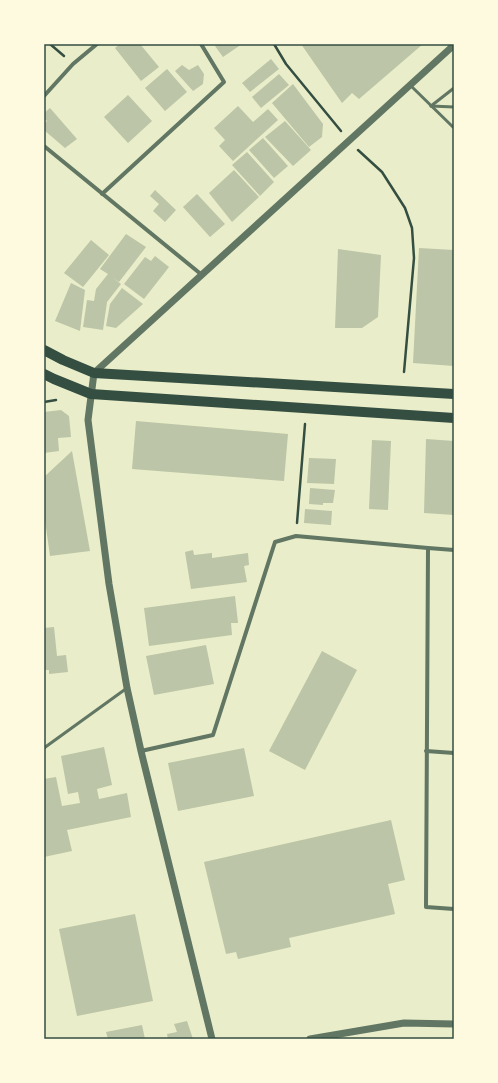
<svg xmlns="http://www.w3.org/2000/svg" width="498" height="1083" font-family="'Varela Round',sans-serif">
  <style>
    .building { fill: #bcc5a7 }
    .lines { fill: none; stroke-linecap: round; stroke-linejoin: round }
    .path { stroke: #344e41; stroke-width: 2.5 }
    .service { stroke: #617663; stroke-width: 3 }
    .minor { stroke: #617663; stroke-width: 4 }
    .tertiary { stroke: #617663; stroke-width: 7 }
    .primary { stroke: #344e41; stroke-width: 10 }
    .neatline { fill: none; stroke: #344e41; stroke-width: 1.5 }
  </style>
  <rect width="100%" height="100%" fill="#e9edc9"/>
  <g class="building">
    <path d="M120,44H140L159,67L141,81L115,48Z"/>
    <path d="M218,44H242L223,57L215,46Z"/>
    <path d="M301,44H423L359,99L352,93L342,103Z"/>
    <path d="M271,59L279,69L250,92L242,83Z"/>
    <path d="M182,65L189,70L198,65L204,74L203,84L193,91L175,71Z"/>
    <path d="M167,69L187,92L165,111L145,88Z"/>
    <path d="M279,74L289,85L261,108L252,97Z"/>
    <path d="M293,84L323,124L322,137L309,147L272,103Z"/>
    <path d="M128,95L152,121L128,143L104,117Z"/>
    <path d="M238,106L253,122L268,109L278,120L233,161L219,146L225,140L214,128Z"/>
    <path d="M50,108L77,139L65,148L44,130V124L47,121L44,118V113Z"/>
    <path d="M285,121L311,150L293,166L265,137Z"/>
    <path d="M263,138L288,166L274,178L249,150Z"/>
    <path d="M247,152L274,182L260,196L232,165Z"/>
    <path d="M234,170L259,197L232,222L209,193Z"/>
    <path d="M155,190L176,210L165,222L153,211L159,204L150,196Z"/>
    <path d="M197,194L225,224L210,237L183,207Z"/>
    <path d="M126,234L146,247L119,282L113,278L121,284L107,302L103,330L83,327L87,300L94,301L96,289L108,274L100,269Z"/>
    <path d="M91,240L109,255L83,287L64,273Z"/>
    <path d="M419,248L454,250V366L413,363Z"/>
    <path d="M338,249L381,255L378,317L362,328H335Z"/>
    <path d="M155,256L169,267L144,299L124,284L145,257L151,261Z"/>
    <path d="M71,283L85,290L80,331L55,321Z"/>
    <path d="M122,288L143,304L116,328L106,326L110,304Z"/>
    <path d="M61,410L69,416L71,437L58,438L59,451L44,453V412Z"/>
    <path d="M136,421L288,434L284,481L132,469Z"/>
    <path d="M426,439L454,441V515L424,513Z"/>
    <path d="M372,440L391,441L388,510L369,509Z"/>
    <path d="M72,451L90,551L50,556L44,513V477Z"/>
    <path d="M309,458L336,459L334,484L307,483Z"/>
    <path d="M310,488L335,490L333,503H323V505L309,504Z"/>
    <path d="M305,509L332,511L331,525L304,523Z"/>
    <path d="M193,550L194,555L212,553V558L248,553L249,565L244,566L247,582L191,589L185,552Z"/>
    <path d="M235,596L238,623H231L232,635L149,646L144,608Z"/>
    <path d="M54,627L57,656L66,655L68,672L49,674V670H44V628Z"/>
    <path d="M206,645L214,684L154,695L146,656Z"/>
    <path d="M322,651L357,670L305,770L269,751Z"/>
    <path d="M104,747L112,785L97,789L99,799L127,793L131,817L67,830L72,851L44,857V779L56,777L62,806L80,803L78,792L68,794L61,756Z"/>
    <path d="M244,748L254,796L178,811L168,763Z"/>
    <path d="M391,820L405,880L388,884L395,914L289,938L291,947L238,959L236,952L226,954L204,862Z"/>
    <path d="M135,914L153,1001L77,1016L59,929Z"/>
    <path d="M187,1021L193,1039H168L167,1034L177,1032L174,1024Z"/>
    <path d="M142,1025L145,1039H108L106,1032Z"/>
  </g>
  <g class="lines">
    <g class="path">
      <path d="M50,44L64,56"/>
      <path d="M274,44L286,64L341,131"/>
      <path d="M358,150L382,172L405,208L412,228L414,258L404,372"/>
      <path d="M44,402L56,400"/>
      <path d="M297,523L305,424"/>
    </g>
    <g class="service">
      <path d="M410,85L454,128"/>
      <path d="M431,106L454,88"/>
      <path d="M431,106L454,107"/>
      <path d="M44,748L127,688"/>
    </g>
    <g class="minor">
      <path d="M44,96L73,64L97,44"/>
      <path d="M44,146L202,275"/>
      <path d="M102,194L224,82L201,44"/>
      <path d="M454,550L428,548L426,907L454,909"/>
      <path d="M141,751L213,735L275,542L296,536L428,548"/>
      <path d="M426,751L454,753"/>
    </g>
    <g class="tertiary">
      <path d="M212,1039L141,751L127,688L109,584L88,420L94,373L454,45"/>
      <path d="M310,1039L404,1023L454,1024"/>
    </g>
    <g class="primary">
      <path d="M44,350L63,360L94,373L454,394"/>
      <path d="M44,374L54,379L91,394L454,418"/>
    </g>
  </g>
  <rect width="498" height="1083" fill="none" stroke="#fefae0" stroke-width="90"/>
  <rect x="45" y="45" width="408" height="993" class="neatline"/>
</svg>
